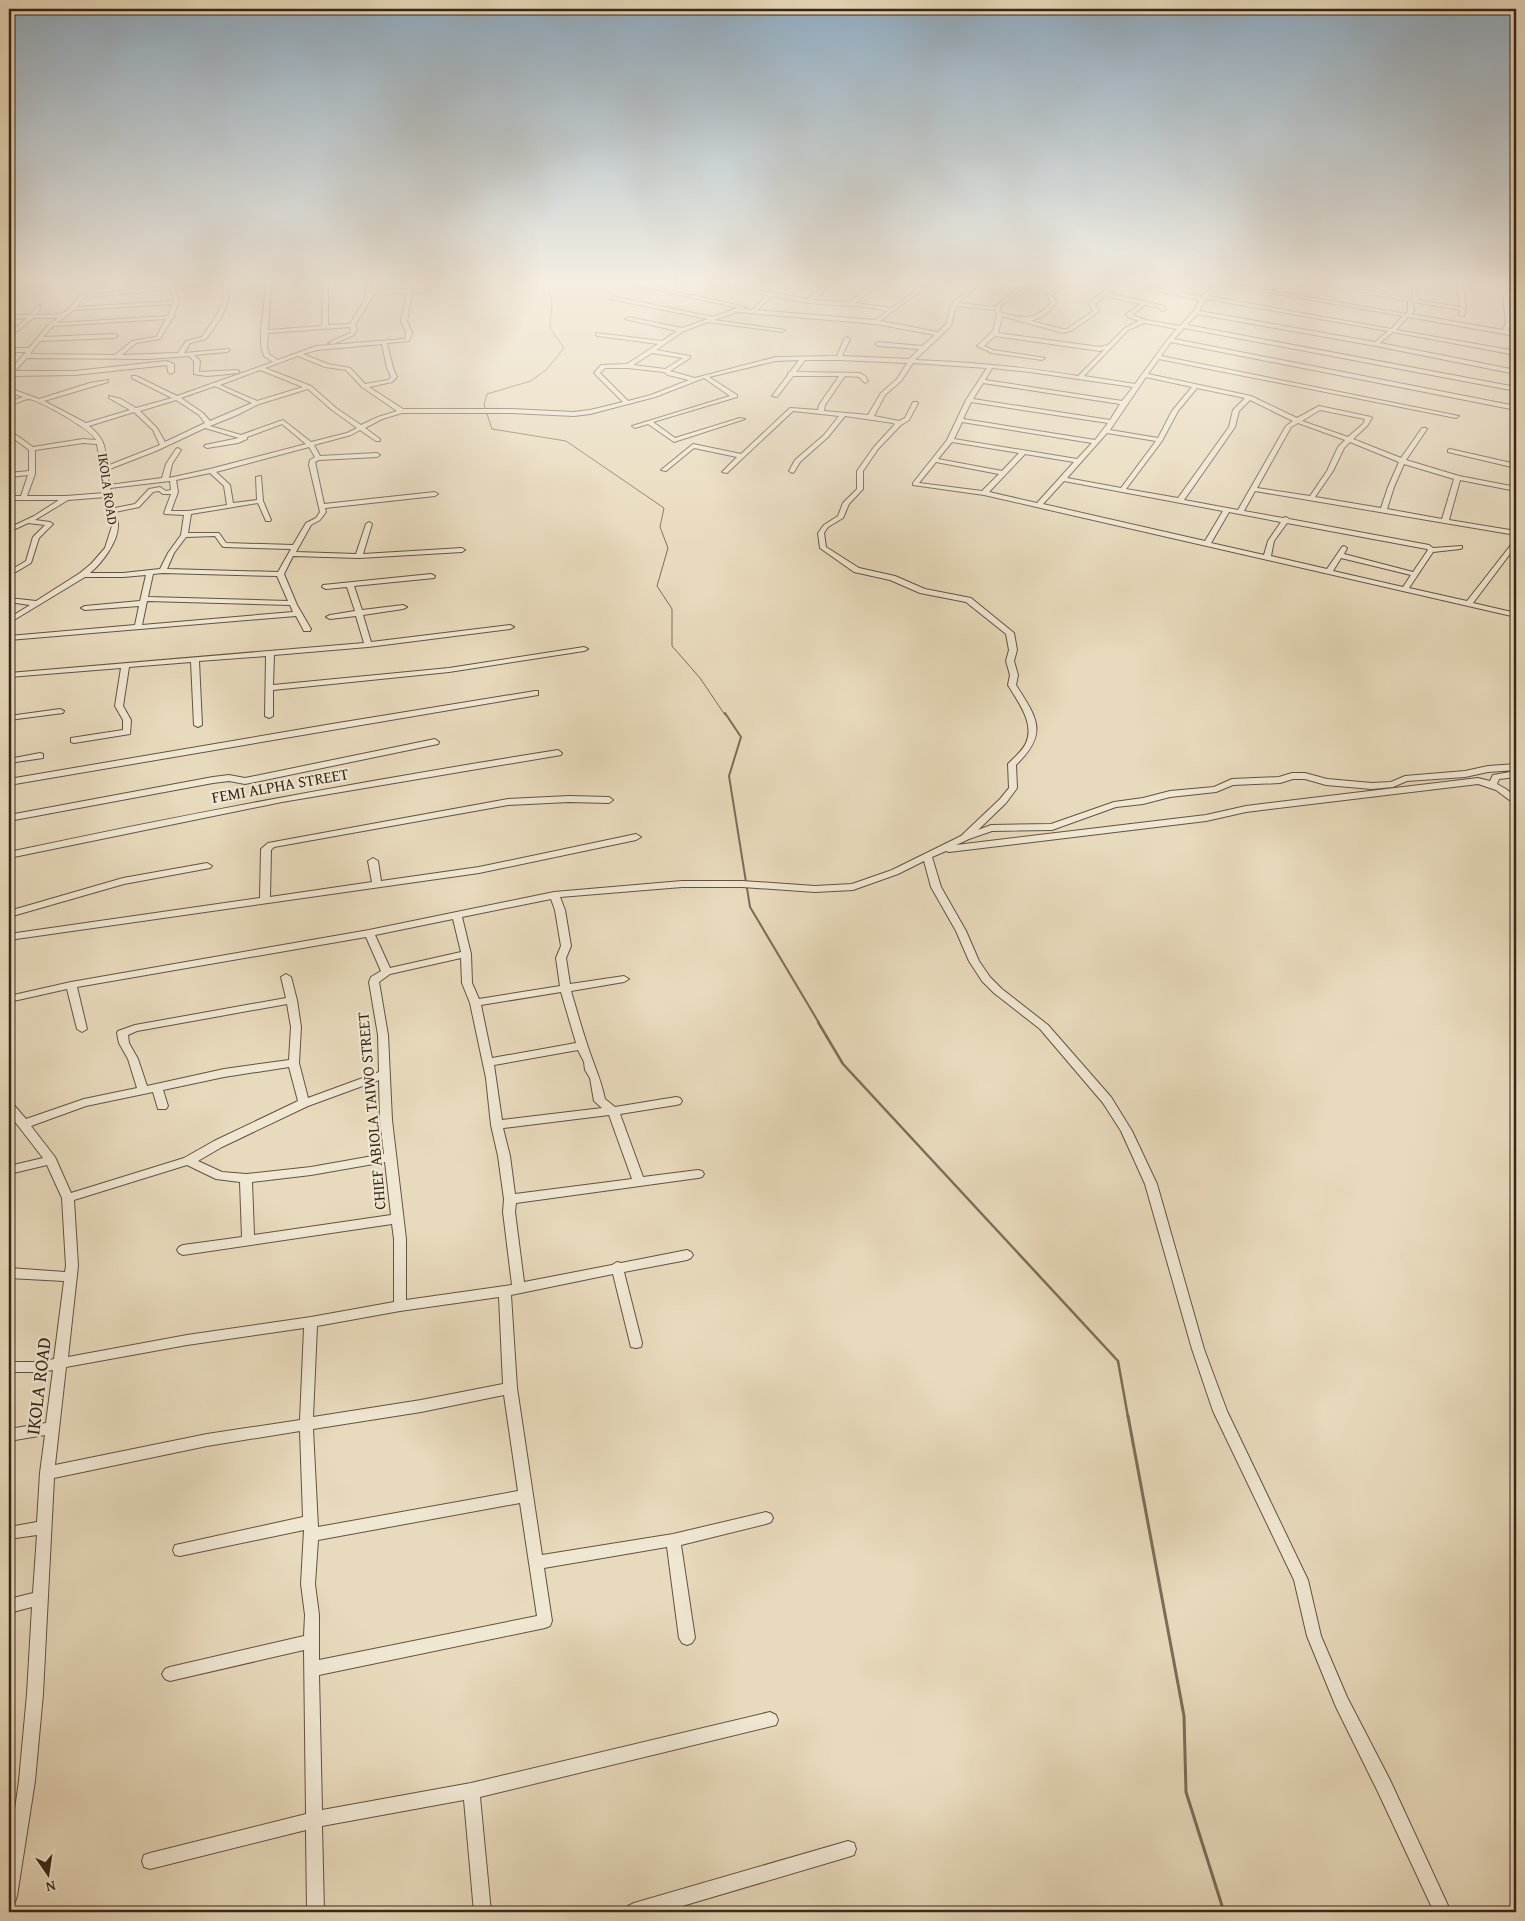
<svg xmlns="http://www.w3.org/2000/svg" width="1525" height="1921" font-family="'Gentium Book Plus',serif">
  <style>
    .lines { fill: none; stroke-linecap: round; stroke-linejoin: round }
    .stream-far3 { stroke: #7c6d58; stroke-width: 1 }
    .stream-far2 { stroke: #7c6d58; stroke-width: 2 }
    .stream-far1 { stroke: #7c6d58; stroke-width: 2.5 }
    .stream { stroke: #7c6d58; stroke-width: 3 }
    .minor-casing { stroke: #625340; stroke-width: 2 }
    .minor { fill: #f0e7d3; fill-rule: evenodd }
    .labels { text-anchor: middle; stroke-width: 4.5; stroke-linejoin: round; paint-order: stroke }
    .far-street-label { font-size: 14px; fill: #362617; stroke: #f0e7d3 }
    .street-label { font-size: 16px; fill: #362617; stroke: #f0e7d3 }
    .near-street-label { font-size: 19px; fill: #362617; stroke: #f0e7d3 }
  </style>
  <rect width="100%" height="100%" fill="#e8dabc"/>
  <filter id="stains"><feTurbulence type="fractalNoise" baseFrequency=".004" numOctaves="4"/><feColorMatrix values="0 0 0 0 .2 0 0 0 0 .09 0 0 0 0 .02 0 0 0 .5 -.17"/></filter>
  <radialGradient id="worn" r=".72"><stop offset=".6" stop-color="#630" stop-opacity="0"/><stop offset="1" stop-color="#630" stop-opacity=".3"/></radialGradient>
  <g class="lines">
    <path class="stream-far3" d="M549,284L552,305L550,328L564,348L546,370L531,381L487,394L484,405L492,429L566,441L664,508L660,527L668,548L657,586L672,609V646L700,678L725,715"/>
    <path class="stream-far2" d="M725,713L741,737L729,776L750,907L819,1023"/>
    <path class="stream-far1" d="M818,1022L843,1064L1118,1361L1128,1417"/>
    <path class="stream" d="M1128,1416L1184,1716L1186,1792L1224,1912"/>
    <g class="minor-casing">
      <g id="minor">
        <path d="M169,284H174V286L210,284L175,289L179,302L173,316L175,317L172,319L160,339L136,343L122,355L178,353L186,341L202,337C213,320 227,306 223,284H228C232,307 218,322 206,339L190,343L184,353L229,349L230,350L227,352L194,355L200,361L199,372L237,370L239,371V373L207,376L194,374V361L189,356L148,359L27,358L15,371H75L167,361L174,364V372L171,374L168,372L167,365L75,375L9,376V371L26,352H9V348H29L49,324L58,318H33L18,331L9,332V328H15L27,318L9,319V315H30L38,305L41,307L36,315C61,314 64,318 79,296L169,286ZM171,289L173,297V301L77,307L83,298ZM172,304L168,316L57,323L74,310ZM166,319L156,337L132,341L115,355L30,354L40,341L115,338L118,336L115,334L43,337L53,326Z"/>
        <path d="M266,284H271L268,330L322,326L323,284H328V325L350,324L365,299L368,284H373L372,290L427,289L425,292H412L407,321L412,333L409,341L387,343L393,368L397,377L392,382L369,387L403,409H511L574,412L590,410L623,402L594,373L601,365L627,364L658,344L598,336L596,335V333L662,341L677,331L625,319L628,317L682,328L708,319L610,299L612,296L713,317L737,308L752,310L767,295L710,284H722L807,299L821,288L801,284H831L813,300L849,302L874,284H880L855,303L892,308L924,284H930L880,321L938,332L946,324L952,303L974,284H979L958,303L995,307L1022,284H1028L1000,307V309L1002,313C1026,319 1033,321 1051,303L1047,294L1063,284H1069L1052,295L1057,303L1044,316L1031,321L1063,329H1067L1093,311L1089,304C1095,295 1113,284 1123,284L1109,293L1164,306L1166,310L1161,311L1160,308L1145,305L1132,315L1146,320L1180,326L1194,311L1199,300L1127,284H1138L1201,297L1215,284H1220L1208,296L1391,329L1403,316L1221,284H1234L1406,314L1408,311V301L1316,284H1329L1413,299L1412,284H1417L1418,300L1460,307L1457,284H1462L1466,305L1464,316L1459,315L1460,310L1413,302L1414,311L1411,314L1503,330L1506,323L1503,297L1512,288L1498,284L1516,286V289L1509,297L1512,323L1508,331L1516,332V336L1408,317L1396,330L1516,351V355L1393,332L1380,343L1516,370V374L1376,346L1197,314L1187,325L1516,387V391L1184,328L1174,339L1516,406V410L1171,342L1161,356L1459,416L1456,418L1159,359L1148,374L1251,396L1297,418L1319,406L1371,417L1372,418L1367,426L1353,439L1401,458L1422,428H1426L1427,429L1406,460L1459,476L1516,487V491L1460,480L1449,520L1516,531V535L1255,491L1244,511L1283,518L1286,517L1289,519L1429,545L1433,548L1462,546V548L1460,549L1433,552L1409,588L1467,601L1514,541L1516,540V546L1473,603L1516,613V617L984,495L913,485V483L947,440L966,400L987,368L913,363L901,381L885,395L874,416L899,421L905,418L913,402H917L918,403L909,420L901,425L878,449L863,471V489L849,504L843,518L828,527L824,533L826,547L859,568L895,576L925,589L971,598L1014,633L1017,650L1014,661L1018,675L1016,685C1037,718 1049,733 1016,765L1017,788L1006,803L978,830L991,825L1051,824L1114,802L1143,798L1170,791L1214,787L1232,779L1279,777L1292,773H1305L1327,779L1372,783L1391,782L1405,776L1465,771L1488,766L1516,764V770L1488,772L1465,777L1407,781L1393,787L1372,789L1326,785L1305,779H1293L1280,783L1233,785L1216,792L1170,797L1143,804L1116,807L1052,830L992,831L969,839L956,845L1206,815L1246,806L1478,778L1490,781L1493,775L1516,771V777L1499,779L1497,784L1506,789L1516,797V805L1496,790L1478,784L1246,812L1206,821L949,852L946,851L932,857L941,887L966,931L979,961L990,977L1002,989L1048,1025L1111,1097L1132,1131L1157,1184L1204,1349L1227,1411L1308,1580L1321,1636L1347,1697L1390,1780L1451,1912H1434L1378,1792L1336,1707L1307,1636L1294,1580L1213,1411L1192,1349L1145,1184L1121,1131L1103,1103L1040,1029L994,993L982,981L969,961L956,931L931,887L924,861L898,874L853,890L815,892L742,887H682L560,897L565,910L571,946L566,958L570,984L624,976L629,979L624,982L571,991C576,1008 581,1026 587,1044C593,1063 601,1079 605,1099L615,1107L676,1097L680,1098L682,1101L680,1104L676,1105L620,1114L643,1177L698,1170L702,1171L704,1174L702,1177L698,1178L516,1203L515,1212L524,1282L612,1265L617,1262L621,1263L687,1250L691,1252L693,1255L691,1258L687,1260L624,1272L642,1343L641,1347L636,1348L631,1347L630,1343L613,1274L511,1295L517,1388L542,1555L673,1534L766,1512L771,1514L773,1518L771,1522L766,1524L681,1545L695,1638L692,1643L687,1645L682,1643L679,1638L667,1547L544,1568L552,1621L550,1626L545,1628L319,1675L322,1810L471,1783L770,1712L776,1715L778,1720L776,1725L480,1797L491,1912H474L464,1800L322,1826L324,1912H307L306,1830L150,1869L144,1867L142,1861L144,1855L150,1853L306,1814L304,1650L170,1681L165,1679L162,1674L165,1669L170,1667L304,1636L305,1615L301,1584L304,1530L180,1556L175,1555L173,1550L175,1545L180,1544L303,1517L300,1431L207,1446L54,1478L43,1694L35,1781L17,1896L15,1902L9,1904V1851L19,1781L27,1694L32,1607L9,1613V1599L33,1593L37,1535L9,1539V1527L37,1522L40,1473L45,1435L9,1441V1429L46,1423L53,1370L40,1372H9V1362H40L54,1359L64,1281L9,1278V1268L65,1272L66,1266L62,1198L47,1165L9,1174V1166L43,1158L9,1114V1103L13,1104L26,1119L84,1099L137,1088L128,1059L119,1043L117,1033L118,1031L135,1025L286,998L281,977L286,974L291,977L297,1000L301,1027L299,1063L308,1098L379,1072L378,1035L369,982L371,977L381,971L366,937L77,987L87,1029L82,1032L77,1029L67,989L9,1002V996L71,982L369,930L554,892L682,881H742L815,886L852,884L892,870L961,836L1000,799L1009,788L1008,764C1014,757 1022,752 1026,743C1035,723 1018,702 1008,685L1010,675L1006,661L1009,650L1006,634L966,602L920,593L890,580L854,572L820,548L818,533L824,525L838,516L843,503L857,489V471L874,447L895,424L893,423L845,416L828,437L800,462L794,472L792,473L789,471L795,460L824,435L839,416L793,411L727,473L722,472L737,457L694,448L666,471L661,470L693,444L741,454L790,408L818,410L819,405L839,376H793L777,397L772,396L788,375V373L790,372L799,360L776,361L709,377L737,395V397L653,422L675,438L740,418L745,419L674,442L648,424L635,428L632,426L730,396L704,378L655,397L590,414L574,416L511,413H402L382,419L365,428L380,439V441H376L360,430L351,435L314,445L320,456L377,453L380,455L377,457L319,460L315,462L324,504L435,492L438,494L435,496L325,508L326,512L320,520L311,525L296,552L356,554L366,524L369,522L372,524L363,554L462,548L465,550L462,552L359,558L293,556L284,574L297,605L311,629L310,631H304L296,616L9,640V636L135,625L139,606L85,610L81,608L85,606L140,601L146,575L123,577H85L9,623V618L30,605L9,602V598L36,601L80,573L91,564L105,548L112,526L106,497L68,500L35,520L50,522L53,524L39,538L31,563L9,576V571L26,561L33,537L45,525L28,523L9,532V528L34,516L59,500H9V496H21L28,475L9,477V473L29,471V450L9,435V430L33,447L83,439L96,440C92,430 38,399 28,399C22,400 15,404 9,406V402L23,397L9,392V388L39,399L90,383L108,380V382L44,401L86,423L130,410L109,398V396L121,399L136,408L172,398L132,378V376H136L177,396L273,362L264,356L261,346V332ZM407,293L401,321L406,333L405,339L316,346L278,360L269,354L267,346L268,333L350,327L351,329L350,333L328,343L333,344L354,335L357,329L355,325L371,299L372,294ZM772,296L808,303L866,307L888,311L875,320L757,310ZM1106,296L1140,304L1126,314L1128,317L1139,321L1125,328L1108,345L1100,347L998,333L1002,316L1063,333L1071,331L1097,313L1099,310L1095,304ZM1206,299L1388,331L1375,342L1199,311ZM956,306L995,310L997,314L993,331L977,346L992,353L1042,360L1045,358L993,350L984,346L995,336L1100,351L1105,349L1078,376C1024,367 970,362 915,360L951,326ZM737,312L876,324L935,335L922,346L878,342L875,344L878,346L919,349L909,359L842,356L850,339L847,337L844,339L837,356L776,357L695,378L670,371L690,358V356L656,350L684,331L708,322L782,332L785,330L714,320ZM1145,323L1177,329L1168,339L1135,384L1084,376L1128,330ZM382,344L387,368L391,377L388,380L365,384L350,368L328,364L303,354L317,350ZM652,353L683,358L665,369L633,365ZM298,356L325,367L346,370L362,387L397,411L378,417L361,425L336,408L311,386L265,368ZM805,360H839L907,363L897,379L881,393L868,415L824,411L825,405L845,376L859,377L865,383L868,381L865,376L860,373L796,372ZM605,368H628L664,372L668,375L689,380L651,395L628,401L600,373ZM992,368L1030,372L1133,387L1122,401L985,380ZM260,370L303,387L257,401L220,385ZM1146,377L1192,387L1172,411L1158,438L1110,430ZM983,383L1120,404L1110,420L973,399ZM215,386L252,403L210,421L203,413L181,398ZM1197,388L1245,398L1233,410L1229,427L1178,498L1126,489L1162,441L1178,411ZM308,389L332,410L357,428L347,433L311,442L283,420L241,435L210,426L237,415L259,404ZM176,400L199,415L205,423L165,442L157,428L140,411ZM1250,400L1293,421L1286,426L1238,510L1184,500L1235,427L1239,411ZM971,402L1108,423L1095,440L963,419ZM1320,410L1365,419L1363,424L1348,437L1302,421ZM134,412L153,430L160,445L107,466C105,446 105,439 89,426ZM962,422L1092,443L1077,459L954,439ZM1298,423L1345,440L1338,447L1327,471L1310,496L1257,488L1291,427ZM282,424L306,444L210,469L169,478L172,464L181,450L178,448L176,449L166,464L162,478L109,485L107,470L156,451L205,428L239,438L205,445L204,446L207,448L238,443L247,439V437ZM1107,433L1156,441L1121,488L1067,478ZM952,442L1019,453L1002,471L938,459ZM1350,442L1399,462L1388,487L1381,508L1315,497L1333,471L1344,448ZM83,443L97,444L105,493L66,496H27L35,474V450ZM309,447L315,457L310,460L309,465L320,512L316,518L306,523L293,545L226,543L219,533H188L191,514L258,503L266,521H270L271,520L263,501L261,476L256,477L257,500L233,503L230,485L216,472ZM1025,454L1074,462L1037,503L989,492ZM936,462L999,474L982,491L919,483ZM1404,464L1454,479L1442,519L1387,509L1394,487ZM210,473L224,486L227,505L188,511H171L178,492L176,480ZM170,481L171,490L166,491L160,487L149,489L135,504L115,508L110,488ZM1064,481L1223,511L1205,541L1043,504ZM159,491L163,494H171L164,513L165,514L184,515L181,535L168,553L160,569L123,573H90C102,563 119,541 118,524C118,521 116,516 115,512L139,507L153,492ZM1229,512L1281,522L1268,541L1264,555L1211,543ZM1287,523L1427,549L1428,550L1413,572L1344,554L1347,548L1344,546L1342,547L1327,569L1271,556L1274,541ZM215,536L222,546L224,547L291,549L278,572L167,569L174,553L186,537ZM1341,558L1411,575L1403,587L1333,571ZM163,573L277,576L288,601L148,597L153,574ZM147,601L290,605L293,612L142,625ZM551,899L555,910L561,946L556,958L560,986L479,999L472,983L471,954L462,917ZM453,919L461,952L390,968L375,935ZM461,958L462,983L470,1003L486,1078L491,1125L498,1156L504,1199L503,1212L512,1285L406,1300V1239L392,1120L388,1035L379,982L390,974ZM561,992L576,1043L492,1058L481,1005ZM287,1004L291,1027L289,1060L224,1069L147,1086L138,1059L129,1043L128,1035L137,1031ZM578,1050L584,1062L585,1070L590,1078L594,1101L602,1108L502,1120L494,1065ZM289,1067L298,1101L214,1141L184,1158L71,1193L55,1157L31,1126L86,1106L153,1092L158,1109H166L168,1106L163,1090L224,1077ZM379,1080L380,1120L384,1154L311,1167L246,1174L222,1172L198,1161L222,1147L308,1106ZM609,1115L632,1179L515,1194L510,1156L503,1128ZM385,1162L391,1215L254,1235L252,1182L311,1175ZM187,1165L216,1179L240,1182L242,1237L183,1245L179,1247L177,1250L179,1253L183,1255L392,1224L394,1239V1302L311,1317L187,1335L68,1357L78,1266L74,1200ZM499,1297L503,1384L421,1400L313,1417L317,1326L400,1311ZM304,1328L300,1420L207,1434L55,1465L66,1367L187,1345ZM504,1395L518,1491L318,1527L313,1429L421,1412ZM520,1503L537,1616L319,1660V1615L315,1584L318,1540Z"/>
        <path d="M630,284H641L746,307L743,309Z"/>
        <path d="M1450,449L1516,464V468L1448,452V450Z"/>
        <path d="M431,574L435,576L434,578L354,586L362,610L403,605L407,607L403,609L363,615L371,642L510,625L514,627L510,629L368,647L274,655L273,685L449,668L584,647L588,649L584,651L449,672L273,690V716L269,718L265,716L266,656L199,661L202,725L198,727L194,725L191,662L129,667L123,706L131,720L130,734L74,743L71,742V738L123,730V720L115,706L121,668L9,677V673L364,643L356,616L330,619L326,617L330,615L355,611L347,587L326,589L322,587L323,585Z"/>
        <path d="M535,691H538V695L9,785V779L332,724Z"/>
        <path d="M60,709L64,711L63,713L9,720V716Z"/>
        <path d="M435,739L439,742L438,744L245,784L229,781L213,783L9,821V815L213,777L229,775L245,778Z"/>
        <path d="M558,750L562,753L561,755L282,802L9,858V852C191,813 374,779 558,750Z"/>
        <path d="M40,753L43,754V758L9,763V759Z"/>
        <path d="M569,796L609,797L613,800L609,803L569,802L508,805L274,847L271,850L270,897L372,882L368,861L373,858L378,861L381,881L479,867L636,834L641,837L636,840L479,873L9,940V934L260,898L261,849L268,843L508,799Z"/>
        <path d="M207,863L212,866L210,868L124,884L9,917V911L123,878Z"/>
        <path d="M848,1841L854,1843L856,1849L854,1855L848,1857L662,1912H625L628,1906L634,1903Z"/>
      </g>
    </g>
    <use href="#minor" class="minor"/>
  </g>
  <linearGradient id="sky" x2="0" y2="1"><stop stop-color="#8fabc0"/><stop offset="0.51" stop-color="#f5eee1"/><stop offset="1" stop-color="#f5eee1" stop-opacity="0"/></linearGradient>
  <rect width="1525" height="553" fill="url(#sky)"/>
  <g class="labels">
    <g class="far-street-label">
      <text transform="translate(108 489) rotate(82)" y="5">IKOLA ROAD</text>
    </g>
    <g class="street-label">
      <text transform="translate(280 785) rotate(-10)" y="6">FEMI ALPHA STREET</text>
      <text transform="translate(371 1111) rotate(-95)" y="6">CHIEF ABIOLA TAIWO STREET</text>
    </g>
    <g class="near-street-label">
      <text transform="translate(38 1386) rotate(-83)" y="7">IKOLA ROAD</text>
    </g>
  </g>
  <rect width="1525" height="1921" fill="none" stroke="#e8dabc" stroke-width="30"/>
  <rect x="10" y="10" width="1505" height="1901" fill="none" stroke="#362617" stroke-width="2.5"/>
  <rect x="15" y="15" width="1495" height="1891" fill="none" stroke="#362617"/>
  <g transform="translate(48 1874) rotate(167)" stroke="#f0e7d3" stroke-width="4" paint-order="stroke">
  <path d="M0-4L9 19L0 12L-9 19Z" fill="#362617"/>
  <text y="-8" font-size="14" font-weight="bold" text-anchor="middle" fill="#362617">N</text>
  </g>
  <rect width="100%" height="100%" filter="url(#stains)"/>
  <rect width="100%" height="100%" fill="url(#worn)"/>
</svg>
